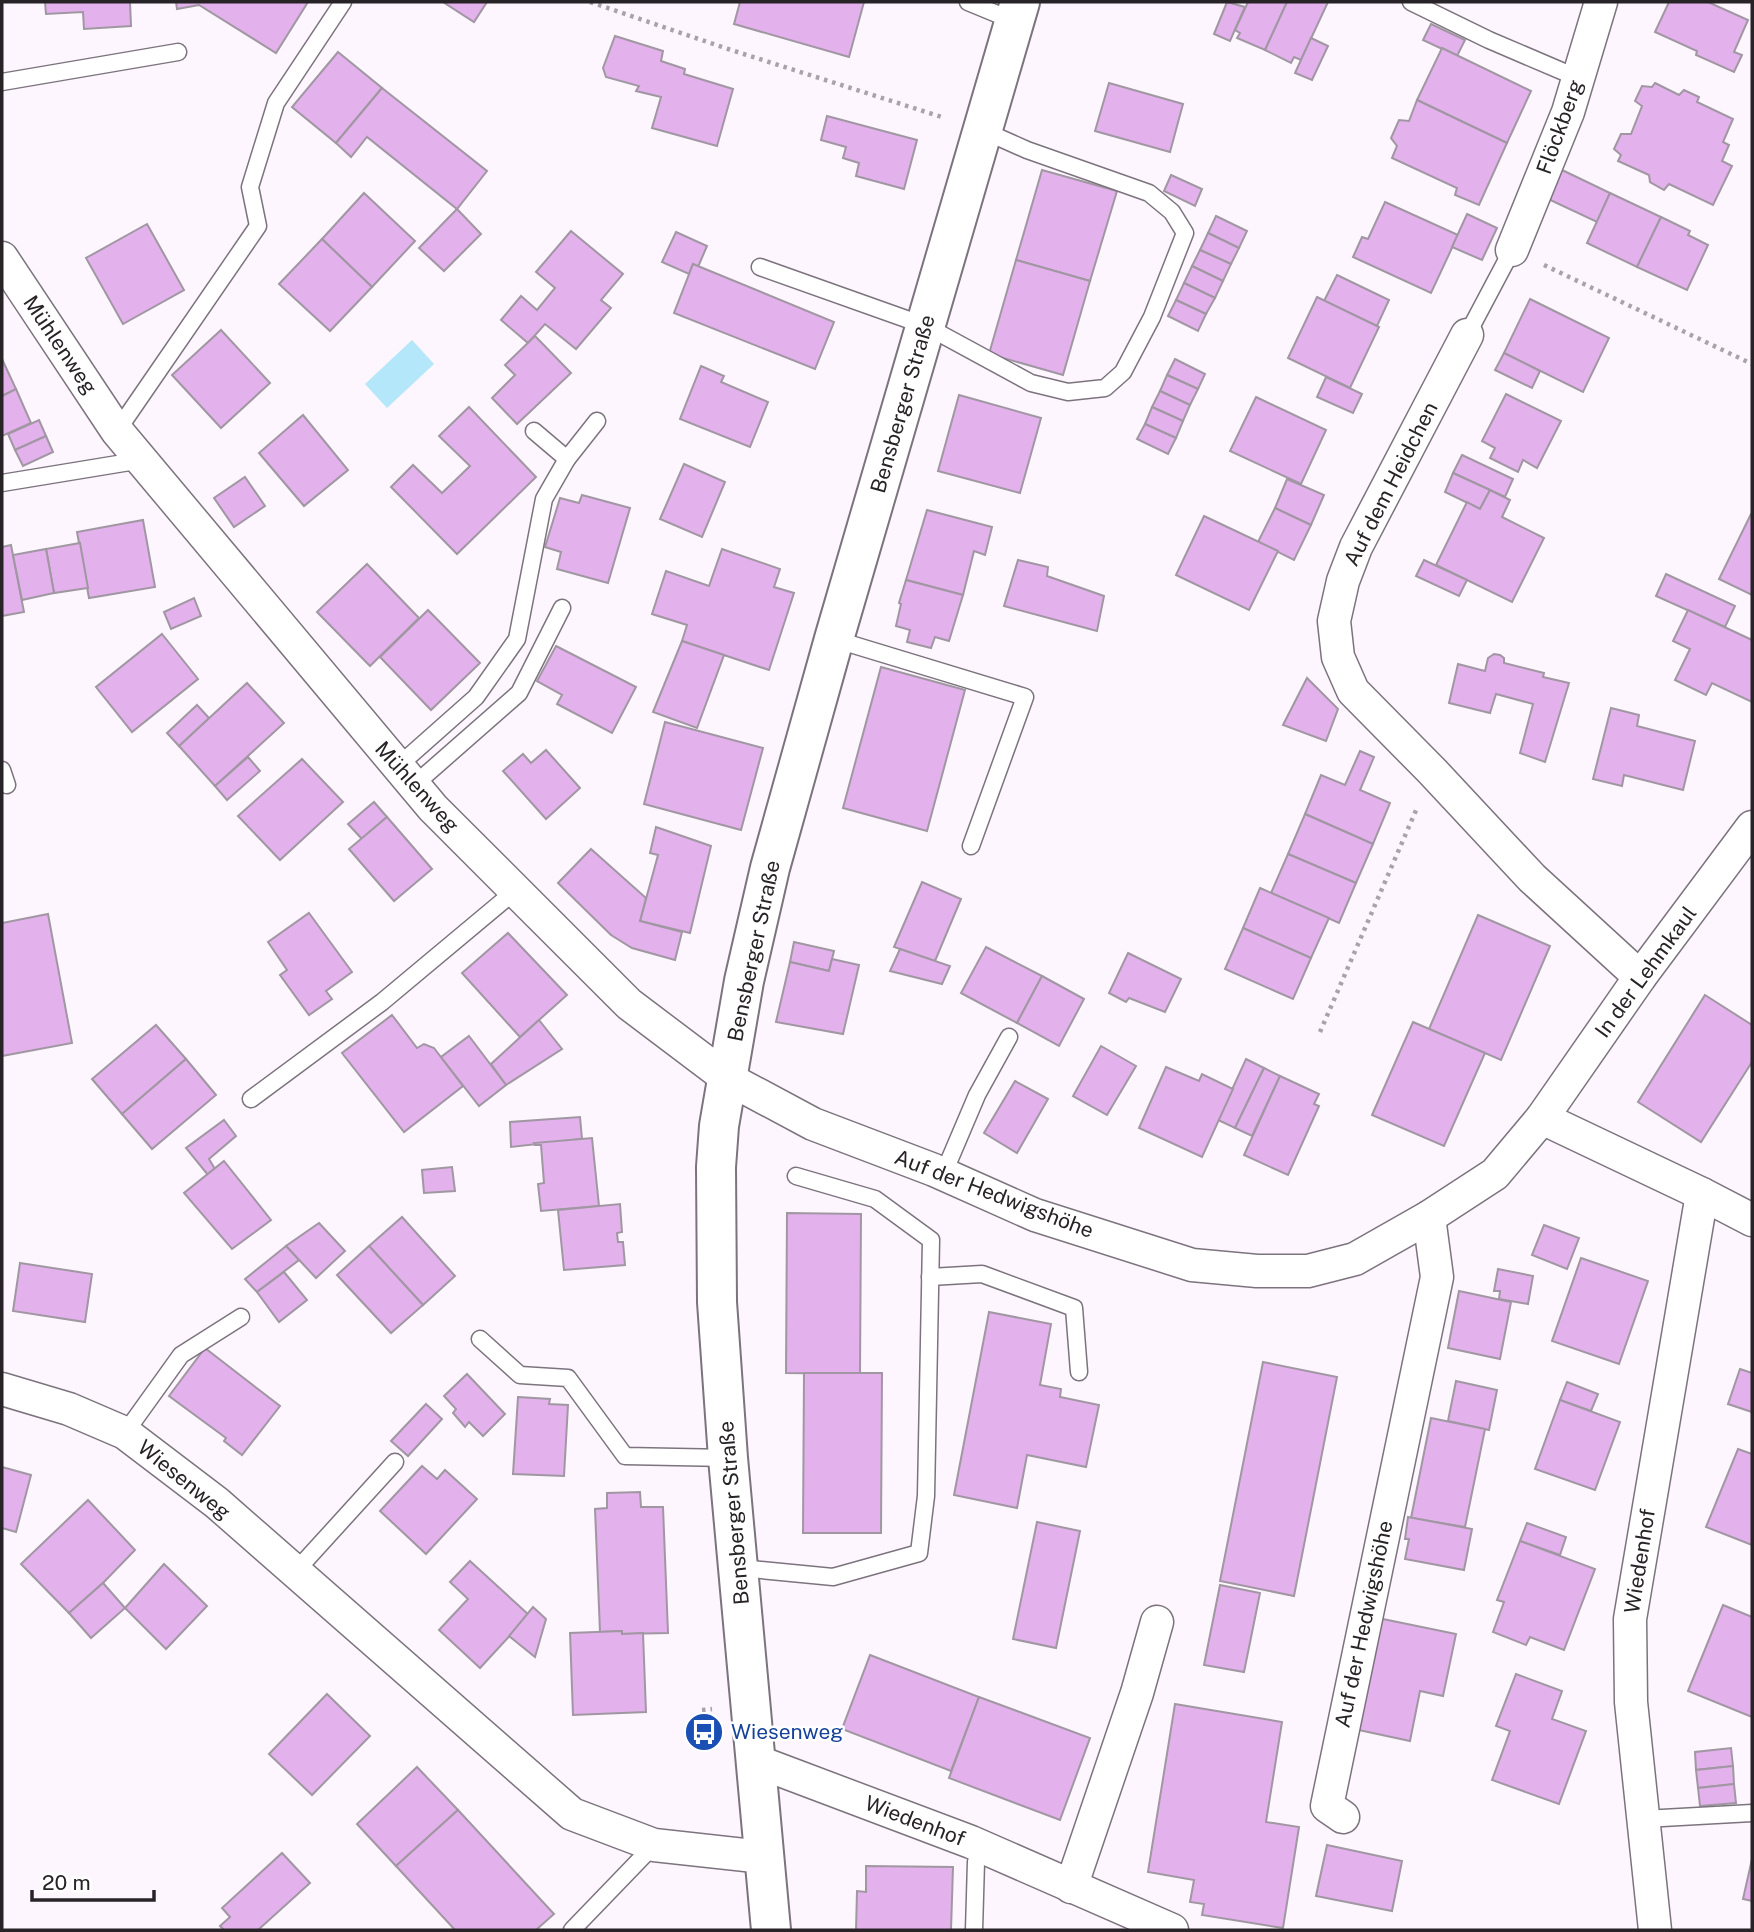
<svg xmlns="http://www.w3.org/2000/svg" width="1754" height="1932" font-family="'Public Sans',sans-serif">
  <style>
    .water { fill: #b4e7f9 }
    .building { fill: #e3b1ec; stroke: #a097a2; stroke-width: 2 }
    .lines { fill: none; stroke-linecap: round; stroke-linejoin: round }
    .lane-casing { stroke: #7c737e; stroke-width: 19 }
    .street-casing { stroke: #7c737e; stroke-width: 35 }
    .secondary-casing { stroke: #7c737e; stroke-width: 42 }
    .path { stroke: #a8a2a9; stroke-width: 4.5; stroke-dasharray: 3.5 5; stroke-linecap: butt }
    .lane { stroke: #fff; stroke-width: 16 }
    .street { stroke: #fff; stroke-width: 32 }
    .secondary { stroke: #fff; stroke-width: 38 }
    .labels { text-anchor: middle; stroke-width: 5; stroke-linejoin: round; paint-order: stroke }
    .street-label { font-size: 21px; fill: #272327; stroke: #fff }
    .transit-label { font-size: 21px; fill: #164399; stroke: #fff; text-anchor: start }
  </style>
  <rect width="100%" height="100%" fill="#fdf6fe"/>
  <path class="water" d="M412,340L434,364L387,408L365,384Z"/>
  <g class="building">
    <path d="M45,2H130L131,26L84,29L83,12L46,14Z"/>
    <path d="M176,2H308L276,53L199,5L177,9Z"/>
    <path d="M443,2H487L474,22Z"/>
    <path d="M740,2H864L849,57L734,24Z"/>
    <path d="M1227,2L1245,7L1230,41L1214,34Z"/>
    <path d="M1248,2H1287L1265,50L1237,38L1240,33L1235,30Z"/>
    <path d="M1287,2H1328L1301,60L1294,57L1291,63L1265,50Z"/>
    <path d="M1669,2H1708L1748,20L1734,52L1742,55L1734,72L1696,55L1697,51L1655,32Z"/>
    <path d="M1431,24L1465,40L1457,56L1423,40Z"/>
    <path d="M615,36L663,51L661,61L685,69L684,74L733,89L717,146L652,128L661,97L636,91L639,86L606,77L603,68Z"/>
    <path d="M1311,38L1328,46L1312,80L1295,73Z"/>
    <path d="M1442,48L1531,91L1507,143L1417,100Z"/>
    <path d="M338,52L382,88L336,143L292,107Z"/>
    <path d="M1109,83L1183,104L1170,152L1095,131Z"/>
    <path d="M1655,83L1679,95L1684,90L1699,97L1697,102L1733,119L1723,142L1729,145L1722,161L1732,166L1713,205L1669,184L1664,190L1650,182L1649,175L1618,161L1621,155L1614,149L1621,134H1631L1642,106L1635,101L1642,86L1652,87Z"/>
    <path d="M382,88L487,171L457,209L367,137L351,157L336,143Z"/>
    <path d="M1417,100L1507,143L1479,205L1455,195L1457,188L1392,158L1397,146L1391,138L1399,120L1409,121Z"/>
    <path d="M827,116L917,140L904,189L856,176L859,163L843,158L846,147L821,140Z"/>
    <path d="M1560,169L1610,193L1597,222L1546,198Z"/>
    <path d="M1042,170L1117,191L1090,281L1016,260Z"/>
    <path d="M1171,175L1202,189L1195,206L1164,191Z"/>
    <path d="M364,193L415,241L372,287L322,239Z"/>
    <path d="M1610,193L1661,217L1637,267L1587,243Z"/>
    <path d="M1385,202L1458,235L1431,293L1353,257L1362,237L1368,239Z"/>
    <path d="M457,209L481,234L444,271L419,248Z"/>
    <path d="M1467,214L1497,228L1482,260L1452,247Z"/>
    <path d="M1216,216L1247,231L1239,248L1208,233Z"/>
    <path d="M1661,217L1690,231L1688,235L1708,245L1687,290L1637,267Z"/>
    <path d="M147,224L184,290L123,324L86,258Z"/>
    <path d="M571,231L623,274L601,300L611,308L576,349L545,324L528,343L501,320L521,296L537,310L555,288L536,272Z"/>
    <path d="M676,232L707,246L698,267L693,264L689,274L662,262Z"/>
    <path d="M1208,233L1239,248L1231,264L1200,250Z"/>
    <path d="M322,239L372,287L330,331L279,284Z"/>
    <path d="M1200,250L1231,264L1223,281L1192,266Z"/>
    <path d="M1016,260L1090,281L1063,375L989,354Z"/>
    <path d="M693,264L834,322L815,369L674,313Z"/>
    <path d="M1192,266L1223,281L1215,298L1184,283Z"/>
    <path d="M1337,275L1389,300L1377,326L1324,301Z"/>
    <path d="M1184,283L1215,298L1206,314L1176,300Z"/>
    <path d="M1317,297L1379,327L1350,388L1288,358Z"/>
    <path d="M1530,299L1609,338L1583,392L1504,353Z"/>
    <path d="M1176,300L1206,314L1198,331L1168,316Z"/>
    <path d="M221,330L270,383L221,428L172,375Z"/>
    <path d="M535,336L571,373L517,424L492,398L515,375L505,365Z"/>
    <path d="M1504,353L1540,371L1532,388L1495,370Z"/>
    <path d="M2,359L16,389L2,396Z"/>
    <path d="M1175,359L1205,374L1198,389L1167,375Z"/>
    <path d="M701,366L724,376L721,382L768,402L750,447L680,419Z"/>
    <path d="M1167,375L1198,389L1190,405L1160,391Z"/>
    <path d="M1326,377L1362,394L1353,413L1317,397Z"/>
    <path d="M16,389L31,423L2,436V396Z"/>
    <path d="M1160,391L1190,405L1183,421L1152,407Z"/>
    <path d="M1506,394L1561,421L1537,468L1523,460L1518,472L1490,458L1495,448L1482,441Z"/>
    <path d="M959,395L1041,418L1020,493L938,471Z"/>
    <path d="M1256,397L1326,430L1301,484L1230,451Z"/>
    <path d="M469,407L536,477L457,554L391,487L413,465L442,493L470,466L439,436Z"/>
    <path d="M1152,407L1183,421L1176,438L1145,424Z"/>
    <path d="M303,415L348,470L304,506L259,453Z"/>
    <path d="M39,420L46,436L15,450L8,434Z"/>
    <path d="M1145,424L1176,438L1168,454L1137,439Z"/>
    <path d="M46,436L53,452L23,466L15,450Z"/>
    <path d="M1462,455L1513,479L1505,497L1453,473Z"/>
    <path d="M684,464L725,482L702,537L660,519Z"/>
    <path d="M1453,473L1490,490L1480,509L1445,492Z"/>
    <path d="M245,477L265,506L234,527L214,498Z"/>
    <path d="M1287,479L1324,495L1311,525L1275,508Z"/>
    <path d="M1490,490L1510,500L1502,517L1544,538L1512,602L1436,565L1467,502L1480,509Z"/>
    <path d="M582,495L630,508L608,583L557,569L561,552L545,547L560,498L579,503Z"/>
    <path d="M1275,508L1311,525L1294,560L1258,542Z"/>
    <path d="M927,510L992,527L985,555L974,551L963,595L906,580Z"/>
    <path d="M1751,514H1752V595L1719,579Z"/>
    <path d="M1204,516L1278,551L1249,610L1176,575Z"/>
    <path d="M143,520L155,587L89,598L77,532Z"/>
    <path d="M80,543L88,588L54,593L46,549Z"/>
    <path d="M11,545L24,612L2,616V547Z"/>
    <path d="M46,549L54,593L22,600L13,555Z"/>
    <path d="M722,549L780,569L774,587L794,593L769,670L682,641L687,625L652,614L666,571L709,586Z"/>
    <path d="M1018,560L1048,567L1047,576L1104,596L1097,631L1004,606Z"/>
    <path d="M1424,560L1467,580L1459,596L1416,576Z"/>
    <path d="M367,564L419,618L370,666L317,612Z"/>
    <path d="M1666,574L1735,606L1725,627L1656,596Z"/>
    <path d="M906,580L963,595L949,641L935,637L931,648L907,642L910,630L896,626L901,604L899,603Z"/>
    <path d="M194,598L201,616L171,629L164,612Z"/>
    <path d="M428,610L480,663L431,710L380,657Z"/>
    <path d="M1688,610L1752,640V702L1712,683L1706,695L1675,680L1690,649L1673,641Z"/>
    <path d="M162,634L198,679L132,732L96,687Z"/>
    <path d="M682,641L724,655L697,728L653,712Z"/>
    <path d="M556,646L636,687L612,733L557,704L562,695L537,681Z"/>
    <path d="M1494,654L1500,655L1504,658V663L1544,673L1543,677L1569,683L1545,762L1520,753L1533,704L1496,694L1490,713L1449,703L1458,664L1485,671L1488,658Z"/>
    <path d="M881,667L965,690L927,831L843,808Z"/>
    <path d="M1307,678L1338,709L1326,741L1283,725Z"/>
    <path d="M247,683L284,723L215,786L179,746Z"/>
    <path d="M197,705L209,718L179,746L167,733Z"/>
    <path d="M1611,708L1639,715L1637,726L1695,741L1683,790L1624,775L1622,786L1593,779Z"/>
    <path d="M665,722L763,748L741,830L644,804Z"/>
    <path d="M546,750L580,788L546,819L503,771L523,754L531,763Z"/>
    <path d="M1360,751L1374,757L1360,790L1390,803L1373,844L1305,814L1321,775L1345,785Z"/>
    <path d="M248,757L260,771L227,800L215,786Z"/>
    <path d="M302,759L343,802L280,860L238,816Z"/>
    <path d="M374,802L387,817L362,839L348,824Z"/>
    <path d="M1305,814L1373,844L1356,883L1288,854Z"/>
    <path d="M387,817L432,869L394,901L349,849Z"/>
    <path d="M656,827L711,846L690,933L640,921L658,855L650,853Z"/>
    <path d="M591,849L646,898L640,921L682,932L675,960L632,948L611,935L558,883Z"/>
    <path d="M1288,854L1356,883L1339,923L1271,893Z"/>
    <path d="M922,882L961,899L935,961L894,947Z"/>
    <path d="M1260,888L1329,918L1311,958L1243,928Z"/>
    <path d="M309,913L352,972L326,991L332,999L309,1015L280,975L287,970L268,942Z"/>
    <path d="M48,914L72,1043L2,1056V923Z"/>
    <path d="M1478,915L1550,946L1501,1060L1429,1029Z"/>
    <path d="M1243,928L1311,958L1293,999L1225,969Z"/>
    <path d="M508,933L567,995L520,1037L462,973Z"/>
    <path d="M794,942L834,951L829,971L790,962Z"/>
    <path d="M986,947L1042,976L1017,1023L961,993Z"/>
    <path d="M900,949L950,966L942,984L890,971Z"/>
    <path d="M1128,953L1181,979L1165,1012L1129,998L1126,1002L1109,993Z"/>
    <path d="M832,959L859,965L843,1034L776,1022L790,962L829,971Z"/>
    <path d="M1042,976L1084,999L1059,1046L1017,1023Z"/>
    <path d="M1705,995L1752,1025V1062L1701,1142L1638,1102Z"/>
    <path d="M392,1015L417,1048L424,1044L434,1048L463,1086L404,1132L342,1053Z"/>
    <path d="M539,1020L562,1049L506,1085L491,1064Z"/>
    <path d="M1413,1022L1485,1053L1444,1146L1372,1115Z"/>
    <path d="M156,1025L186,1059L122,1114L92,1079Z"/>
    <path d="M469,1036L506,1085L479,1106L441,1057Z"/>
    <path d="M1101,1046L1136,1066L1107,1115L1073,1096Z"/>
    <path d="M186,1059L216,1095L152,1149L122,1114Z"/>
    <path d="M1246,1059L1264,1068L1235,1128L1218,1120Z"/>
    <path d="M1166,1067L1199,1081L1202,1074L1233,1089L1202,1157L1139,1128Z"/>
    <path d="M1264,1068L1280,1076L1252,1136L1235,1128Z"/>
    <path d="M1280,1076L1319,1094L1314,1104L1319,1106L1288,1175L1244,1155Z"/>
    <path d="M1015,1081L1048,1099L1017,1153L984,1133Z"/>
    <path d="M580,1117L582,1139L511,1147L510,1122Z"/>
    <path d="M224,1120L236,1136L209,1159L215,1169L208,1175L186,1148Z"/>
    <path d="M592,1138L599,1206L541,1211L538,1184L544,1183L541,1145H535L534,1143Z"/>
    <path d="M224,1161L271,1220L232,1249L184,1193Z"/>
    <path d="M452,1167L455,1191L424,1193L422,1170Z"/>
    <path d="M620,1204L622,1232L617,1233L618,1242H623L625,1265L564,1270L558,1210Z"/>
    <path d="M787,1213L861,1214L860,1374L786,1373Z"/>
    <path d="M402,1217L455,1276L423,1305L369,1246Z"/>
    <path d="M319,1223L345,1251L316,1278L286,1246Z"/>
    <path d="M1544,1225L1579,1238L1567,1269L1532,1255Z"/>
    <path d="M286,1246L299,1260L257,1292L245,1279Z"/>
    <path d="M369,1246L423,1305L391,1333L337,1275Z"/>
    <path d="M1581,1258L1648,1281L1619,1364L1552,1341Z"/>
    <path d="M20,1263L92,1274L85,1322L13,1311Z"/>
    <path d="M1498,1269L1533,1276L1528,1304L1499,1299L1500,1291H1494Z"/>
    <path d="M284,1272L307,1300L279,1322L257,1292Z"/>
    <path d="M1459,1291L1511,1302L1500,1359L1448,1348Z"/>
    <path d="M989,1312L1051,1324L1040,1385L1061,1389L1060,1397L1099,1405L1086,1467L1027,1455L1017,1508L954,1495Z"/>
    <path d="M205,1348L280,1406L242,1455L224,1441L226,1438L169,1396Z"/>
    <path d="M1263,1362L1337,1377L1294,1596L1220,1581Z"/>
    <path d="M1740,1369L1752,1373V1412L1728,1404Z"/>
    <path d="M804,1373H882L881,1533H803Z"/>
    <path d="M467,1374L505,1414L483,1436L469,1422L465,1427L453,1413L456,1409L444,1396Z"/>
    <path d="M1456,1381L1497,1390L1489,1430L1448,1421Z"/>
    <path d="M1567,1382L1598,1394L1591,1411L1560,1400Z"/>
    <path d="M518,1397L550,1399L549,1404L568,1405L564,1476L513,1474Z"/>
    <path d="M1560,1400L1620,1422L1595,1490L1535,1469Z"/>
    <path d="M426,1404L442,1419L408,1456L391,1441Z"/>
    <path d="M1431,1418L1485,1429L1465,1527L1411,1518Z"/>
    <path d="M1738,1449L1752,1454V1545L1706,1527Z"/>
    <path d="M422,1466L437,1479L445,1470L477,1499L426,1554L380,1511Z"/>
    <path d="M2,1467L31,1475L16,1532L2,1528Z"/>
    <path d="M640,1492L641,1507H663L668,1633L622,1634V1631L600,1632L595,1509L607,1508V1493Z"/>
    <path d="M88,1500L135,1550L103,1583L69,1613L21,1564Z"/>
    <path d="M1408,1517L1472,1529L1464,1570L1405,1559L1409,1539H1405Z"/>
    <path d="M1037,1522L1080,1531L1056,1648L1013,1639Z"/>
    <path d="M1527,1523L1566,1537L1560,1555L1520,1541Z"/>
    <path d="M1520,1541L1595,1569L1564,1650L1530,1637L1526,1645L1493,1632L1504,1602L1497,1600Z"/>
    <path d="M470,1561L529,1615L480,1668L439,1630L468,1599L450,1582Z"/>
    <path d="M164,1564L207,1606L166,1649L125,1608Z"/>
    <path d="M103,1583L125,1608L91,1638L69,1613Z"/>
    <path d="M1220,1585L1260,1593L1244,1672L1204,1665Z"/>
    <path d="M1723,1605L1752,1617V1717L1688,1691Z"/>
    <path d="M533,1607L546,1619L535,1657L509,1636Z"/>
    <path d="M1378,1618L1456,1634L1443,1696L1420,1691L1410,1741L1354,1729Z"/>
    <path d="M622,1631V1634L643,1633L646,1712L573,1715L570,1633Z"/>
    <path d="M870,1655L979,1697L951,1771L842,1729Z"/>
    <path d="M1516,1674L1562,1691L1552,1719L1586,1731L1559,1804L1492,1780L1510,1731L1496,1726Z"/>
    <path d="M327,1694L370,1736L312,1795L269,1754Z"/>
    <path d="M979,1697L1090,1738L1060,1820L949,1778Z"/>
    <path d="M1175,1704L1282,1722L1266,1822L1299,1827L1283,1928L1202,1915L1204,1904L1190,1902L1194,1880L1148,1872Z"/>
    <path d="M1731,1748L1733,1766L1696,1770L1695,1752Z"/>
    <path d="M1733,1766L1734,1784L1698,1788L1696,1770Z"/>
    <path d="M417,1767L458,1810L396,1866L357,1824Z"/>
    <path d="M1734,1784L1736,1803L1700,1806L1698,1788Z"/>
    <path d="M458,1810L554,1914L536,1930H455L396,1866Z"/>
    <path d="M1327,1845L1402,1861L1392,1911L1316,1896Z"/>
    <path d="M282,1853L310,1883L258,1930H224L220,1926L230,1917L222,1908Z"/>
    <path d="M1752,1859V1901L1743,1899Z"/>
    <path d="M866,1866L953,1867L951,1930H856L857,1891L866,1892Z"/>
  </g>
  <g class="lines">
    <g class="lane-casing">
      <g id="lane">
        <path d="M968,2L1014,21"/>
        <path d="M1411,2L1489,40L1578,78"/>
        <path d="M2,82L178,52"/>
        <path d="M760,267L926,326L1031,383L1068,392L1105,388L1123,372L1152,317L1185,233L1172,212L1149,193L1027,150L982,130"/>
        <path d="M1467,335L1512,250"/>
        <path d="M117,431L258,226L250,187L276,103L343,2"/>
        <path d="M534,431L567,459"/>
        <path d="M2,483L142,460"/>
        <path d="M834,639L1025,697L971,846"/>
        <path d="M397,767L476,697L517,639L544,499L567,459L597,421"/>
        <path d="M2,770L7,785"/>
        <path d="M413,786L519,693L562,608"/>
        <path d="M251,1099L382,1002L515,891"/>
        <path d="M943,1175L977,1095L1009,1037"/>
        <path d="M930,1277L982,1274L1074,1308L1079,1372"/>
        <path d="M480,1339L520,1375L568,1378L625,1456L728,1458"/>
        <path d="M125,1433L181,1355L241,1317"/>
        <path d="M740,1568L833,1577L919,1553L926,1496L931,1240L875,1199L796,1176"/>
        <path d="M294,1573L395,1462"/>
        <path d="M1644,1819L1752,1813"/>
        <path d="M572,1930L654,1845"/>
        <path d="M974,1930L976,1862L982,1847"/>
      </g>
    </g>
    <g class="street-casing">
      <g id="street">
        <path d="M1512,250L1568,112L1601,2"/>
        <path d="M2,258L117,431L433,808L629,1004L727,1078L813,1124L934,1170L1035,1215L1192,1265L1257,1271H1308L1355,1259L1429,1217L1495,1174L1542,1118L1702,1194L1752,1220"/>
        <path d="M1467,335L1356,547L1343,581L1334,621L1338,657L1353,691L1433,772L1532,878L1640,977"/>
        <path d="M1542,1118L1640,977L1752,827"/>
        <path d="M2,1389L69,1409L125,1433L217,1503L572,1814L654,1845L764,1857"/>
        <path d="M756,1761L971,1842L1172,1930"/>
        <path d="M1343,1817L1327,1806L1437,1277L1429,1217"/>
        <path d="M1071,1887L1137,1693L1157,1622"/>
        <path d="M1655,1930L1631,1702L1630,1619L1702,1194"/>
      </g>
    </g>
    <g class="secondary-casing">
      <path id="secondary" d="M771,1930L728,1458L717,1302L716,1167L719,1126L744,981L770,868L834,639L1020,2"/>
    </g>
    <g class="path">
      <path d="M590,2L728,49L945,118"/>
      <path d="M1544,265L1752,364"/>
      <path d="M1320,1032L1417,808"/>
      <path d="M702,1710L712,1709"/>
    </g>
    <use href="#lane" class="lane"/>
    <use href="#street" class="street"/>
    <use href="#secondary" class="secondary"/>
  </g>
  <defs>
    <g id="bus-disc" transform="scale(2.0125)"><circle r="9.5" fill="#1a4fb4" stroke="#fff"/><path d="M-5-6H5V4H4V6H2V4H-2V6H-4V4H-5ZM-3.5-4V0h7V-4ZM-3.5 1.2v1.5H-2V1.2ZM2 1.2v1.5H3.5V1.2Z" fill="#fff"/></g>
  </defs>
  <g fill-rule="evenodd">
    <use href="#bus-disc" x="704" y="1732"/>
  </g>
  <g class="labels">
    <g class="street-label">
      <text transform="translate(1560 127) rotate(-70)" y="7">Flöckberg</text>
      <text transform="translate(60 345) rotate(56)" y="7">Mühlenweg</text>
      <text transform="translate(903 404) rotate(-74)" y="7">Bensberger Straße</text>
      <text transform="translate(1391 484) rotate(-63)" y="7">Auf dem Heidchen</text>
      <text transform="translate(417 787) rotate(48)" y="7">Mühlenweg</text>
      <text transform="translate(754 951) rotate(-78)" y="7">Bensberger Straße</text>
      <text transform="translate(1646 972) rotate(-54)" y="7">In der Lehmkaul</text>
      <text transform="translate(994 1194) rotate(21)" y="7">Auf der Hedwigshöhe</text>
      <text transform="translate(184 1480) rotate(39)" y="7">Wiesenweg</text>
      <text transform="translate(734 1513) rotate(-95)" y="7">Bensberger Straße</text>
      <text transform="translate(1640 1561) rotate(-81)" y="7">Wiedenhof</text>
      <text transform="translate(1364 1624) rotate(-78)" y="7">Auf der Hedwigshöhe</text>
      <text transform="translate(915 1821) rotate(21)" y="7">Wiedenhof</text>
    </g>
    <g class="transit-label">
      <text x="731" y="1739">Wiesenweg</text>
    </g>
  </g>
  <rect width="1754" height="1932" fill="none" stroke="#272327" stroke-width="7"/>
  <path d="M32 1890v10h122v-10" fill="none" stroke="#272327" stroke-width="3.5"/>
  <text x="42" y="1890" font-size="21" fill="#272327" stroke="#ffffff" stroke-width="5" paint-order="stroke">20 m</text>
</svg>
